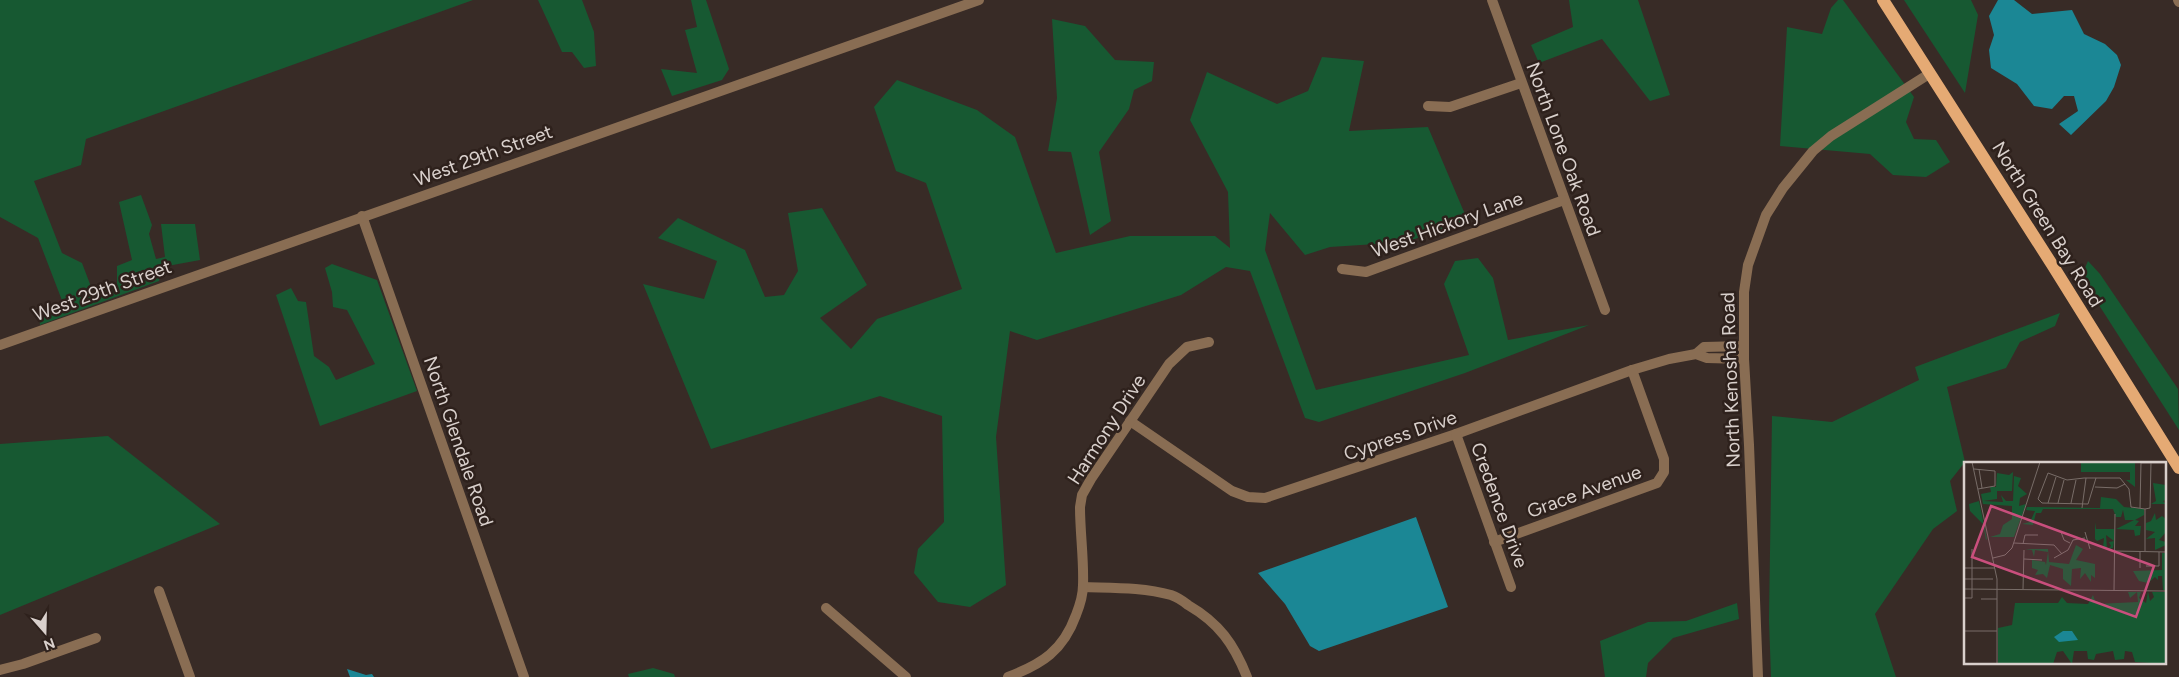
<svg xmlns="http://www.w3.org/2000/svg" width="2179" height="677" font-family="Figtree,sans-serif">
  <style>
    .green { fill: #175932 }
    .water { fill: #1b8795 }
    .lines { fill: none; stroke-linecap: round; stroke-linejoin: round }
    .minor { stroke: #896d53; stroke-width: 10 }
    .major { stroke: #e5aa74; stroke-width: 12 }
    .labels { text-anchor: middle; stroke-width: 5; stroke-linejoin: round; paint-order: stroke }
    .street-label { font-size: 19px; fill: #d9d0cc; stroke: #2e211c }
    .inset-road { fill: none; stroke: #786d68; stroke-width: 1 }
    .view { fill: #c94f7d; fill-opacity: 0.15; stroke: #c94f7d; stroke-width: 2.5 }
    .inset-edge { fill: none; stroke: #d9d0cc; stroke-width: 2.5 }
  </style>
  <rect width="100%" height="100%" fill="#382b26"/>
  <g class="green">
    <path d="M0,0H473L86,139L81,165L34,181L62,253L82,263L93,292L117,284V266L132,260L119,202L141,195L152,225L149,234L156,259L165,257L161,224H195L200,260L162,267L159,281L40,325L39,314L63,303L38,238L0,217Z"/>
    <path d="M538,0H582L594,32L596,66L584,68L572,52H562Z"/>
    <path d="M691,0H706L729,69L722,80L672,96L661,69L697,73L685,30L697,27Z"/>
    <path d="M1569,0H1638L1670,95L1650,101L1602,39L1539,63L1531,45L1573,27Z"/>
    <path d="M1838,0H1843L1914,97L1906,122L1914,139L1936,140L1950,162L1926,177L1893,175L1870,154L1780,146L1787,27L1822,34L1831,8Z"/>
    <path d="M1904,0H1971L1978,15L1965,93Z"/>
    <path d="M1052,19L1085,26L1115,60L1154,62L1152,81L1134,90L1129,109L1099,152L1111,221L1090,235L1071,152L1048,151L1057,98Z"/>
    <path d="M1322,57L1364,61L1349,131L1428,127L1467,219L1407,242L1330,247L1305,255L1270,213L1265,250L1316,390L1469,355L1444,284L1455,261L1478,258L1493,278L1508,340L1589,325L1465,373L1319,422L1305,418L1250,271L1226,267L1181,295L1037,340L1010,331L996,437L1006,585L970,607L938,602L914,573L918,549L944,522L942,416L880,396L711,449L643,284L704,299L717,261L658,238L678,218L745,250L765,297L784,295L798,271L788,213L822,208L867,285L820,318L851,349L877,319L962,289L926,183L896,171L874,107L897,80L977,110L1015,137L1056,253L1130,236H1215L1230,248L1228,192L1190,120L1207,72L1277,104L1308,91Z"/>
    <path d="M2088,261L2100,274L2178,389L2179,430L2081,277Z"/>
    <path d="M332,264L377,280L417,391L320,426L276,295L291,288L298,301L306,302L314,356L329,367L336,380L375,364L347,310L333,307L332,292L325,268Z"/>
    <path d="M2060,313L2055,326L2020,342L2006,368L1947,387L1965,462L1950,481L1957,511L1933,529L1875,614L1896,677H1771L1769,620L1772,416L1832,422L1919,380L1915,367Z"/>
    <path d="M108,436L220,524L0,615V444Z"/>
    <path d="M1737,603L1739,619L1673,638L1648,663L1646,677H1605L1600,641L1648,622L1686,621Z"/>
    <path d="M653,668L674,674L675,677H629L628,674Z"/>
  </g>
  <g class="water">
    <path d="M1998,0H2014L2032,14L2072,10L2084,34L2105,44L2117,55L2121,65L2114,87L2106,101L2071,135L2059,124L2078,111L2074,96H2064L2052,109L2034,106L2017,84L1991,68L1989,50L1994,35L1989,16Z"/>
    <path d="M1416,517L1448,607L1319,651L1310,646L1285,604L1258,573Z"/>
    <path d="M347,669L366,675L372,674L374,677H350Z"/>
  </g>
  <g class="lines">
    <g class="minor">
      <path d="M1492,0L1605,310"/>
      <path d="M2178,0L2179,2"/>
      <path d="M1428,106L1450,107L1521,83"/>
      <path d="M362,216L524,677"/>
      <path d="M1342,269L1366,272L1564,200"/>
      <path d="M0,345L979,0"/>
      <path d="M1696,354L1704,347L1744,346"/>
      <path d="M1130,421L1232,491L1248,497L1265,498L1456,434L1632,370L1669,359L1696,354L1707,358L1744,359"/>
      <path d="M1456,434L1511,587"/>
      <path d="M1494,542L1657,483L1664,472V459L1632,370"/>
      <path d="M1083,587C1112,588 1143,587 1171,595C1177,597 1183,601 1188,605C1219,623 1234,644 1247,677"/>
      <path d="M159,591L190,677"/>
      <path d="M826,608L906,677"/>
      <path d="M0,670L23,664L96,638"/>
      <path d="M1008,677C1042,664 1063,651 1076,615C1080,605 1083,595 1083,585C1084,559 1080,533 1080,507L1082,495L1091,479L1169,364L1187,347L1209,342"/>
      <path d="M1758,677L1749,445L1744,359V292L1748,265L1766,215L1783,188L1813,151L1831,136L1929,74"/>
    </g>
    <path class="major" d="M1883,0L2053,266L2179,468"/>
  </g>
  <g class="labels">
    <g class="street-label">
      <text transform="translate(1564 149) rotate(70)" y="7">North Lone Oak Road</text>
      <text transform="translate(483 155) rotate(-20)" y="7">West 29th Street</text>
      <text transform="translate(1447 224) rotate(-20)" y="7">West Hickory Lane</text>
      <text transform="translate(2048 224) rotate(58)" y="7">North Green Bay Road</text>
      <text transform="translate(102 290) rotate(-20)" y="7">West 29th Street</text>
      <text transform="translate(1730 380) rotate(-92)" y="7">North Kenosha Road</text>
      <text transform="translate(1106 429) rotate(-57)" y="7">Harmony Drive</text>
      <text transform="translate(1400 435) rotate(-19)" y="7">Cypress Drive</text>
      <text transform="translate(459 441) rotate(71)" y="7">North Glendale Road</text>
      <text transform="translate(1584 491) rotate(-20)" y="7">Grace Avenue</text>
      <text transform="translate(1500 505) rotate(70)" y="7">Credence Drive</text>
    </g>
  </g>
  <g transform="translate(1964 462)">
    <rect width="202" height="202" fill="#382b26"/>
    <path d="M117,0H171V25L162,18H166V10H117ZM49,10L48,29H33V37L19,39L39,40L37,33L42,39H49L50,14L57,16L54,24L63,32L56,36L55,44L62,42L50,75H26L36,72L39,63L48,57V44L19,42L17,32L27,30L26,25H32L33,11L45,13ZM189,21L202,23V38L199,39L202,42H187L192,39ZM137,35L152,37L160,45L180,47V53L171,58L175,59L171,64H177L176,73L171,74L170,68L152,67L170,58H161L159,48L157,55H152L149,47H79L77,51H72L69,63L58,62L66,60L71,49L62,48L63,45L136,46ZM15,39L23,77L22,78L19,62L6,49L5,42ZM191,51L192,58L198,54L202,57V70L195,78L202,80V83L191,88V76L182,77L191,70L182,68V61L187,59ZM131,60L132,67H150V80L149,86L144,87L147,84L145,80L150,79L142,73L143,87L139,86L140,76L133,79L131,77ZM112,83L119,87L112,98L131,102V116L127,113V120L121,111L116,117L117,106L108,107L107,124L99,117V107L86,103L83,116L79,112L71,113L74,108L68,106V98L81,100L82,103L84,90L71,88L70,95L68,88L61,87H84L85,100L105,102ZM198,91H202V128H199L198,114H194V118L191,115L184,121L175,119L169,109L198,108ZM184,129L186,139L190,135L188,130H202V202L171,200L168,190L161,189L160,197L151,198L149,189L132,192L130,198L124,197L123,189H110L108,202L99,189L93,190L89,202H34V166L48,163L51,141H94L98,135L103,141L124,142L129,133L132,142L174,140L173,130L166,136L164,130H177L175,136L182,141Z" fill="#175932"/>
    <path d="M99,169H108L114,178L95,180L90,175Z" fill="#1b8795"/>
    <path class="inset-road" d="M8,0L33,117V202M177,1H203M10,7L31,9V24L14,27M15,7L18,26M132,16L124,42L78,41L74,37L84,11L103,18L120,16H156L165,27L167,45L181,47M131,25L153,26L161,22M84,41L92,15M94,41L100,18M107,41L112,18M118,46L122,16M176,46L177,0M181,47L186,46L187,0M97,70L100,78L106,81M121,70L126,87M50,81L90,83L98,92M59,82L61,73H74M151,89L203,90M181,89V47M29,96L41,93L48,86L76,0M90,96L104,88L109,78L121,76M60,97L78,98M182,104H195V90M0,106H31M176,106V89M0,117H29M0,127L203,129M59,127L60,88M150,129L151,52M0,136H8V87M17,137H33M0,169H33"/>
    <path class="view" d="M27,44L190,104L172,155L8,95Z"/>
    <rect width="202" height="202" class="inset-edge"/>
  </g>
  <g transform="translate(45 632) rotate(160)" stroke="#2e211c" stroke-width="4" paint-order="stroke">
  <path d="M0-4L9 19L0 12L-9 19Z" fill="#d9d0cc"/>
  <text y="-8" font-size="14" font-weight="bold" text-anchor="middle" fill="#d9d0cc">N</text>
  </g>
</svg>
